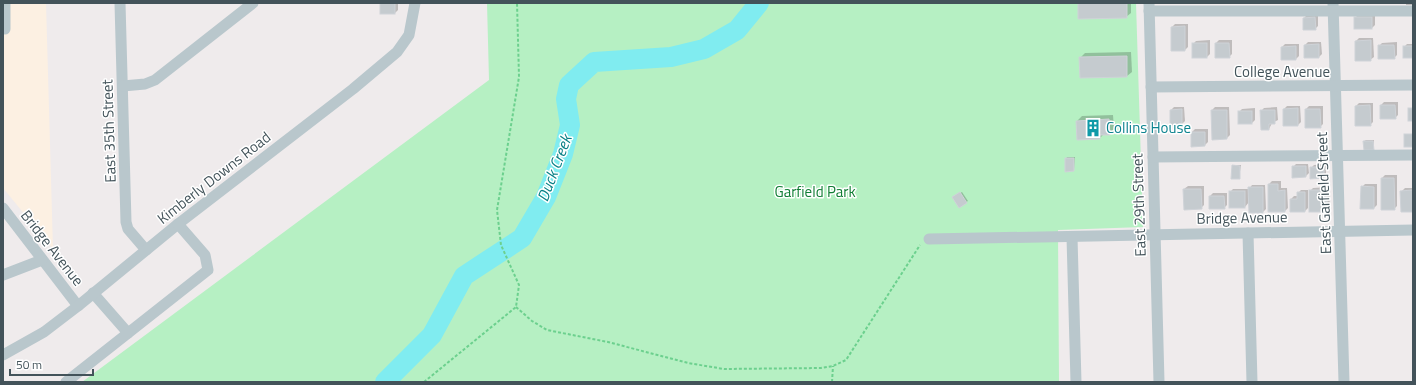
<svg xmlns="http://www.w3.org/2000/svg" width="1416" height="385" font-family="'Titillium Web',sans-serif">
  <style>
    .commercial { fill: #fcf0e2 }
    .green { fill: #b6f0c3 }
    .shadow { fill: #0003 }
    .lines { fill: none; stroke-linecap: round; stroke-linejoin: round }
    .river { stroke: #80ecf0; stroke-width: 20 }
    .building { fill: #c5cbcf; stroke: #cfd3d8 }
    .path { stroke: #6cd08e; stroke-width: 2; stroke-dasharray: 3 2; stroke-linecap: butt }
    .minor { stroke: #b9c7cc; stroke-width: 11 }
    .labels { text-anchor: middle; stroke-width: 3; stroke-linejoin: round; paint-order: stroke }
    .street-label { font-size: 15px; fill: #43535a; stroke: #fff }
    .culture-label { font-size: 15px; fill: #0d838f; stroke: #fff; text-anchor: start }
    .park-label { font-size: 15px; fill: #117e35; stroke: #fff }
    .water-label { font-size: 16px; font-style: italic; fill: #078085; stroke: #fff }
  </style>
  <rect width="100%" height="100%" fill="#efebec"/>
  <path class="commercial" d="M3,3H46L53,249L3,188Z"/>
  <path class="green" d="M487,3H1136L1143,227L1058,230L1059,382H82L489,80Z"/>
  <g class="shadow">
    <path d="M381,3H398V10L395,13H381Z"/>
    <path d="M1079,3H1131V13L1126,17Z"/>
    <rect x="1406" y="3" width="7" height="2"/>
    <path d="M1375,14V25L1372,28L1355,18L1358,15Z"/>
    <path d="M1307,15H1318V26L1315,29L1304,18Z"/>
    <path d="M1175,24H1188V47L1185,50H1172V27Z"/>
    <path d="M1359,38H1373L1374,57L1370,60H1356V41Z"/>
    <path d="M1210,40V54L1207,57L1193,44L1196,41Z"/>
    <path d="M1219,40H1232V54L1229,57L1216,43Z"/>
    <path d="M1308,42H1321L1322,54L1319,57L1305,45Z"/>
    <path d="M1397,42V55L1394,58L1379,46L1382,43Z"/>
    <path d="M1285,44H1299V56L1296,59L1282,47Z"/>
    <path d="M1407,44H1413V57L1404,47Z"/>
    <path d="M1131,52L1132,72L1127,76L1081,77L1080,58L1085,53Z"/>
    <path d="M1384,102H1398V115L1395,118L1381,105Z"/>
    <path d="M1359,103H1373V122L1370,125H1356V106Z"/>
    <path d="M1287,106H1300L1301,122L1298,125L1284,109Z"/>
    <path d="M1309,106H1323V124L1320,127L1306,109Z"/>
    <path d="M1174,107H1184L1185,121L1182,124L1171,110Z"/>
    <path d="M1215,107H1229L1230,135L1227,138L1212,110Z"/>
    <path d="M1277,107L1278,120L1272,123L1269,129L1261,111L1264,108Z"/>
    <path d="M1255,108V120L1252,123H1239V112L1242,109Z"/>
    <path d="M1113,115L1114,129L1109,134H1104L1100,138L1078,139L1077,121L1082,116Z"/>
    <path d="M1195,129H1208V142L1205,145L1192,132Z"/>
    <path d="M1366,140H1374L1373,149L1364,141Z"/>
    <path d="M1067,157H1075L1074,170L1066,159Z"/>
    <path d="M1296,164H1308L1309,173L1306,176L1293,167Z"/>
    <path d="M1326,164V174L1323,177L1311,168L1314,165Z"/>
    <path d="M1234,165H1241L1239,178L1233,166Z"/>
    <path d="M1385,175H1397V206L1394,209L1382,178Z"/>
    <path d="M1272,181H1281V188H1287L1288,208L1285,211L1269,184Z"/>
    <path d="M1365,184H1377V205L1374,208L1362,187Z"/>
    <path d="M1252,185H1265L1266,209L1263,212L1249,202L1245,207L1230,192L1233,189H1249Z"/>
    <path d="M1188,186H1204V205L1201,208L1184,189Z"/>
    <path d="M1329,187L1330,208L1327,211L1310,191L1313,188Z"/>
    <path d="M1405,188H1413V211L1402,191Z"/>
    <path d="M1301,190H1308V208L1305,211H1291V199L1294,196H1298V193Z"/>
    <path d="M962,192L968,201L966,202L955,196Z"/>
    <path d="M1213,193H1227V205L1224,208L1210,196Z"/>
  </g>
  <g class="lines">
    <path class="river" d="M385,382L432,335L464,276L522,238L546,197L563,154L570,125L566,99L569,85L594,62L671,57L704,49L737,30L759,3"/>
  </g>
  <g class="building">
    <rect x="380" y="3" width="15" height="11"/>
    <path d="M1078,3H1127V18L1078,19Z"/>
    <path d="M1315,17L1316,30H1303V18Z"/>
    <rect x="1354" y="17" width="18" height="12"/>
    <path d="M1185,26V51H1171V27Z"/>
    <path d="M1371,40V61H1355V41Z"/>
    <rect x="1192" y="43" width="15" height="15"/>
    <path d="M1215,43H1229L1230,58H1215Z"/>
    <path d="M1319,44V58H1304V45Z"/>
    <path d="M1378,45H1394L1395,59H1378Z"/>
    <path d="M1296,46V60H1281V47Z"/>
    <rect x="1403" y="46" width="10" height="12"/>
    <path d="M1127,56V77L1080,78L1079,57Z"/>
    <path d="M1370,105L1371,126H1355V106Z"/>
    <path d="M1380,105H1395L1396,119H1380Z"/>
    <path d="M1298,108V126H1283V109Z"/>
    <rect x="1408" y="108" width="5" height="13"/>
    <path d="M1182,109V125H1170V110Z"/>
    <path d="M1305,109H1320L1321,128H1305Z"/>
    <path d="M1211,110H1227V139L1212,140Z"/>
    <path d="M1260,110H1275V124H1269V130H1261Z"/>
    <rect x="1238" y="111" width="14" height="13"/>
    <path d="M1109,119L1110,135H1100V139L1077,140L1076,121Z"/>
    <path d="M1191,132H1205V146L1191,147Z"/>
    <rect x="1404" y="134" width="9" height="13"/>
    <path d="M1363,141H1373L1374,150H1364Z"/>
    <path d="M1065,158H1074V171L1065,172Z"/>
    <path d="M1232,165L1240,166V179H1231Z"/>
    <path d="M1292,166H1306V177L1292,178Z"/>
    <path d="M1310,167H1324V178L1310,179Z"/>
    <path d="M1381,178H1394L1395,210H1381Z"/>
    <path d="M1268,184H1278V191L1285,190V212H1268Z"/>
    <path d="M1361,186L1374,187V209H1360Z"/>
    <path d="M1248,187H1263V213H1249Z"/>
    <path d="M1183,189H1201L1202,209L1184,210Z"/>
    <rect x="1309" y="190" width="18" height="22"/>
    <path d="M1413,190V212H1401L1400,191Z"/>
    <rect x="1229" y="191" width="16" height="17"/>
    <path d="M960,192L967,203L959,208L952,197Z"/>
    <path d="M1297,192H1305V212H1290V199H1297Z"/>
    <path d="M1209,196H1224L1225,209H1209Z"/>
  </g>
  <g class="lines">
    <g class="path">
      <path d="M516,307L532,321L547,330L608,342L688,363L724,369L821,368L833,366L846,360L920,245"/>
      <path d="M424,382L516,307L519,285L501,245L497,210L519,77L517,3"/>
      <path d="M832,382L833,366"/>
    </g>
    <g class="minor">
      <path d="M120,3L126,222L128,229L146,250"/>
      <path d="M1149,3L1159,382"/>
      <path d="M1333,3L1344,382"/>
      <path d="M1149,11H1413"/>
      <path d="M5,29V3"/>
      <path d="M123,86L145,84L155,80L253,3"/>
      <path d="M1151,87L1413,85"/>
      <path d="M1153,157L1413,155"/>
      <path d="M3,208L78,306"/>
      <path d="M1248,233L1252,382"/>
      <path d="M1072,237L1076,382"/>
      <path d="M929,239L1413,230"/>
      <path d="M3,275L42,260"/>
      <path d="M93,293L128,333"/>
      <path d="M3,355L44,332L78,306L178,224L353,89L397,52L409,35L415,3"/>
      <path d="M66,382L208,270L205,255L178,224"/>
    </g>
  </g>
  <defs>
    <g id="building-bare" transform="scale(1.38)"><path d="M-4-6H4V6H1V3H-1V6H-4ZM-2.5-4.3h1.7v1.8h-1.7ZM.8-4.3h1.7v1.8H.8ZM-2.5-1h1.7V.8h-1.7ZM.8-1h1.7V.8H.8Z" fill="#0f9aa8" stroke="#fff" stroke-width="2.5" paint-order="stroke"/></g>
  </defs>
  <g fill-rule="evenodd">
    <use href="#building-bare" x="1093" y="128"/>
  </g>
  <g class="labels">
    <g class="street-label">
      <text x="1282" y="77">College Avenue</text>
      <text transform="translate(109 131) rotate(-92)" y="5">East 35th Street</text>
      <text transform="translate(214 178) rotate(-38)" y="5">Kimberly Downs Road</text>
      <text transform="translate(1324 193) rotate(-92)" y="5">East Garfield Street</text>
      <text transform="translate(1139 205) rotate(-92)" y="5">East 29th Street</text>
      <text transform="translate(1242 218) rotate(-1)" y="5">Bridge Avenue</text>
      <text transform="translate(52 248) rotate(52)" y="5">Bridge Avenue</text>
    </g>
    <g class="culture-label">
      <text x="1106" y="133">Collins House</text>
    </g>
    <g class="park-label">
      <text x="815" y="197">Garfield Park</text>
    </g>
    <g class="water-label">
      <text transform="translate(554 168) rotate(-69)" y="6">Duck Creek</text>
    </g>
  </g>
  <rect width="1416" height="385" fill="none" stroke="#43535a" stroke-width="8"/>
  <path d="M10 369v6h83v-6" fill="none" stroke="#43535a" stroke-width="2"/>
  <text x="16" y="369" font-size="12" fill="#43535a" stroke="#ffffff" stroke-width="3" paint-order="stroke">50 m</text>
</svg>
